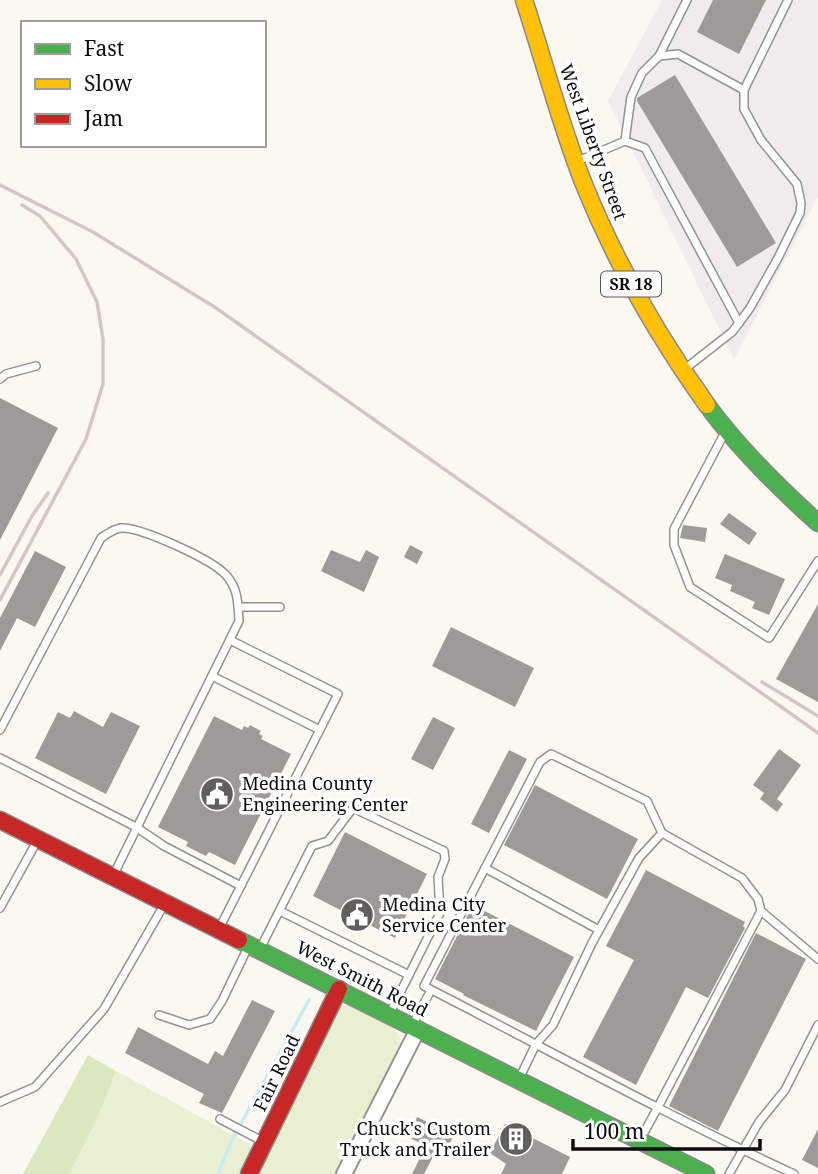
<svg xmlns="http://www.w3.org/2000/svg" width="818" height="1174" font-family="'Noto Serif',serif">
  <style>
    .industrial { fill: #f1ebee }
    .green { fill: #e8f0d1 }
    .forest { fill: #dae7bf }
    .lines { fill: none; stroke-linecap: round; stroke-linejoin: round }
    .stream { stroke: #c8ecf4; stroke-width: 3.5 }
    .building { fill: #9e9a97 }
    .lane-casing { stroke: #949390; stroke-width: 10 }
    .street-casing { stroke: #949390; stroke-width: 18 }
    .fast-casing { stroke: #8b8986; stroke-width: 19 }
    .slow-casing { stroke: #8b8986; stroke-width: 19 }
    .jam-casing { stroke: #8b8986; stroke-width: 19 }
    .lane { stroke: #fefefd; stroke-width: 7 }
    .street { stroke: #fefefd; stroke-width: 14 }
    .fast { stroke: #4caf50; stroke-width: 16 }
    .slow { stroke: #ffc107; stroke-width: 16 }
    .jam { stroke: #c62828; stroke-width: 16 }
    .rail { stroke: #d6c5c7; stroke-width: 3.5 }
    .labels { text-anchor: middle; stroke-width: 7; stroke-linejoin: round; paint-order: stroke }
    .shield { fill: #fff; stroke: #565656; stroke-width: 2 }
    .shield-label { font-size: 16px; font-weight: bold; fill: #0d0d0d }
    .street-label { font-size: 18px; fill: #0d0d0d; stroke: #fff }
    .poi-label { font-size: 18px; fill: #0d0d0d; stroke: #fff; text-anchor: start }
  </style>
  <rect width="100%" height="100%" fill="#fbf8f1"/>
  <path class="industrial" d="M662,0H818V197L734,359L608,101Z"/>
  <g class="green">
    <path d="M348,1004C366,1013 405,1024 401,1049L337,1174H256L338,1007Z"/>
    <path d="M116,1071L250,1144L251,1150L238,1174H69L97,1119Z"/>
  </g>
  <path class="forest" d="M88,1055L116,1071L97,1119L69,1174H23Z"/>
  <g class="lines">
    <path class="stream" d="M218,1174L231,1142L309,1000"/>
  </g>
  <g class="building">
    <path d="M713,0H766L739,54L697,32Z"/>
    <path d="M675,75L776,243L737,267L637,101V98Z"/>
    <path d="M0,398L58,428L0,540Z"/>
    <path d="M729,513L757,533L749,545L720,524Z"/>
    <path d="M683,525L707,528L705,542L680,538Z"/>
    <path d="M410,545L423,552L417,564L404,557Z"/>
    <path d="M331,550L360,562L366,550L379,557L364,592L321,571Z"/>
    <path d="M35,551L66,567L35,627L17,618L0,651V618Z"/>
    <path d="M725,554L785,579L769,615L752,608L755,602L730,591L732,585L715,578Z"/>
    <path d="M818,604V702L776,679Z"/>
    <path d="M451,627L534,668L515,707L432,666Z"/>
    <path d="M74,711L103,727L111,712L140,726L106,794L35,758L58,712L70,718Z"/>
    <path d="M214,716L242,730L244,726L248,728L250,725L261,731L259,734L263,736L261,739L291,754L235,865L209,852L206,856L186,846L188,842L158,827Z"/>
    <path d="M433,717L455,728L433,770L411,759Z"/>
    <path d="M779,749L801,765L777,799L783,804L777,812L760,799L764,793L753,785Z"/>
    <path d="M509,750L527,759L489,833L471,824Z"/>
    <path d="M535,785L638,839L607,899L504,845Z"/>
    <path d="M345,832L427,874L395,938L313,896Z"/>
    <path d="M646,870L745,922L743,926L745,928L708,998L686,987L636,1085L583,1057L634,960L606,946Z"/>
    <path d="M473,905L574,957L536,1031L463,995L464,994L435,979Z"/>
    <path d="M756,933L806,959L718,1131L669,1106Z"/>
    <path d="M252,1000L275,1011L222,1113L199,1103L204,1094L125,1053L138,1027L208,1064L215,1051L223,1056Z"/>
    <path d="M417,1117L454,1135L444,1155L436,1151L424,1174H412L426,1146L408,1137Z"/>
    <path d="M505,1124L570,1157L562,1174H501L506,1164L490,1153Z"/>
    <path d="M818,1129V1168L802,1160Z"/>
  </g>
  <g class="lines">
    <g class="lane-casing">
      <g id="lane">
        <path d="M659,56L678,54L744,90L788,0"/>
        <path d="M625,141L631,97L642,73L659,56L687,0"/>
        <path d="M580,160L625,141L645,148L739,323L732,332L686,368"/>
        <path d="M739,323L750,308L779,256L800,213L801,203L797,184L761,140L744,109V90"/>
        <path d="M0,379L6,374L36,366"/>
        <path d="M723,436L674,529V545L690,587L769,638L818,561"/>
        <path d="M239,607H280"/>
        <path d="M212,676L320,730"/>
        <path d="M0,730L101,538C107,534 113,529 121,528C141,527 211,559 226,575C238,588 238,603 239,621L113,876"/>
        <path d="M0,758L136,827L164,846L241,886"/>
        <path d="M485,868L599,930"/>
        <path d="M0,908L37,841"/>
        <path d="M280,911L409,975"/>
        <path d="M761,911L818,959"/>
        <path d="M219,929L338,694L230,640"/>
        <path d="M260,949L312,846L328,841L353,808L444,851L445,859L438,877L440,913L390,1013"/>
        <path d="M159,1015L189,1025L210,1019L222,1001L249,945"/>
        <path d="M412,1026L431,990"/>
        <path d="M519,1079L536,1044L553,1025L592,943L639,858L662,833"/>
        <path d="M0,1102L35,1087L104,1009L164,905"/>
        <path d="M220,1119L264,1142"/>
        <path d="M641,1138L658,1107L761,911L758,899L742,878L662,833L647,801L551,754L540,762L424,986C547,1049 668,1116 794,1174"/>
        <path d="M729,1174L759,1122L785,1090L818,1025"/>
      </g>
    </g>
    <g class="street-casing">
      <path id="street" d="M344,1174L418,1029"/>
    </g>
    <g class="fast-casing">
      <g id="fast">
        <path d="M707,405C739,449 778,487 818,523"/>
        <path d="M239,940L706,1174"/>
      </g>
    </g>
    <g class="slow-casing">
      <path id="slow" d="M524,0C544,61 560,123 583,182C615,262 657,335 707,405"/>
    </g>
    <g class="jam-casing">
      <g id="jam">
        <path d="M0,820L239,940"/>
        <path d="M249,1174L339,989"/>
      </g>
    </g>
    <use href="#lane" class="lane"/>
    <use href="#street" class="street"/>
    <use href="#fast" class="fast"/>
    <use href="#slow" class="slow"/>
    <use href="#jam" class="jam"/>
    <g class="rail">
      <path d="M0,185L93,232L216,308L818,733"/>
      <path d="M0,575L32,516L48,493"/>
      <path d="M0,600L86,439L103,384V339L97,302L76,259L40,216L22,205"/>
      <path d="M762,682L818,716"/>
    </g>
  </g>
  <defs>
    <g id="civic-disc" transform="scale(1.75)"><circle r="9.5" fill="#605f5d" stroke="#fff"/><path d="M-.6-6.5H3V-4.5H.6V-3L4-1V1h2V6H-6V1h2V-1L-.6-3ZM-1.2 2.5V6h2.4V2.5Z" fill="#fff"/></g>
    <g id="building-disc" transform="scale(1.75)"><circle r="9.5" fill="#605f5d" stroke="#fff"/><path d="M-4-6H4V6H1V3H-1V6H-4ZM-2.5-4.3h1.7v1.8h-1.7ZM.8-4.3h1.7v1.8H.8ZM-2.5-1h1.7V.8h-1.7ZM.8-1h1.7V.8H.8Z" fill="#fff"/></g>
  </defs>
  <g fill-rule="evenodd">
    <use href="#civic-disc" x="217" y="794"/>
    <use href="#civic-disc" x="357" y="915"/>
    <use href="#building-disc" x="516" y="1139"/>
  </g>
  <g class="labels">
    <rect class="shield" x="601" y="271.5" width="60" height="25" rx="5"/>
    <g class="shield-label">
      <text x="631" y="290">SR 18</text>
    </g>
    <g class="street-label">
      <text transform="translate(593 142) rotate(70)" y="6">West Liberty Street</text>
      <text transform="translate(362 979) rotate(27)" y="6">West Smith Road</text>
      <text transform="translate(277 1073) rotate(-64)" y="6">Fair Road</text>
    </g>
    <g class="poi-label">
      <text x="242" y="790">Medina County<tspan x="242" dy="21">Engineering Center</tspan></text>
      <text x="382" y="911">Medina City<tspan x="382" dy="21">Service Center</tspan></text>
      <text x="491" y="1135" text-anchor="end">Chuck's Custom<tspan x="491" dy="21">Truck and Trailer</tspan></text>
    </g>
  </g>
  <rect x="21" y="21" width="245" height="126" fill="#ffffff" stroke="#9e9e9e" stroke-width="2"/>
  <rect x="35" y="44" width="35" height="10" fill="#4caf50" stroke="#9e9e9e" stroke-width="2"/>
  <text x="84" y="56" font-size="21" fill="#0d0d0d">Fast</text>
  <rect x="35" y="79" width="35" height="10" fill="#ffc107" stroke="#9e9e9e" stroke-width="2"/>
  <text x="84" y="91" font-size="21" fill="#0d0d0d">Slow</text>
  <rect x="35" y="114" width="35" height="10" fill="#c62828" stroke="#9e9e9e" stroke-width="2"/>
  <text x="84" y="126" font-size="21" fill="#0d0d0d">Jam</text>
  <path d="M573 1139v10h187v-10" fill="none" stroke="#0d0d0d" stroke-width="3.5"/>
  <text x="584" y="1139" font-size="21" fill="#0d0d0d" stroke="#ffffff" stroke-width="5" paint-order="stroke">100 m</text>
</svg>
